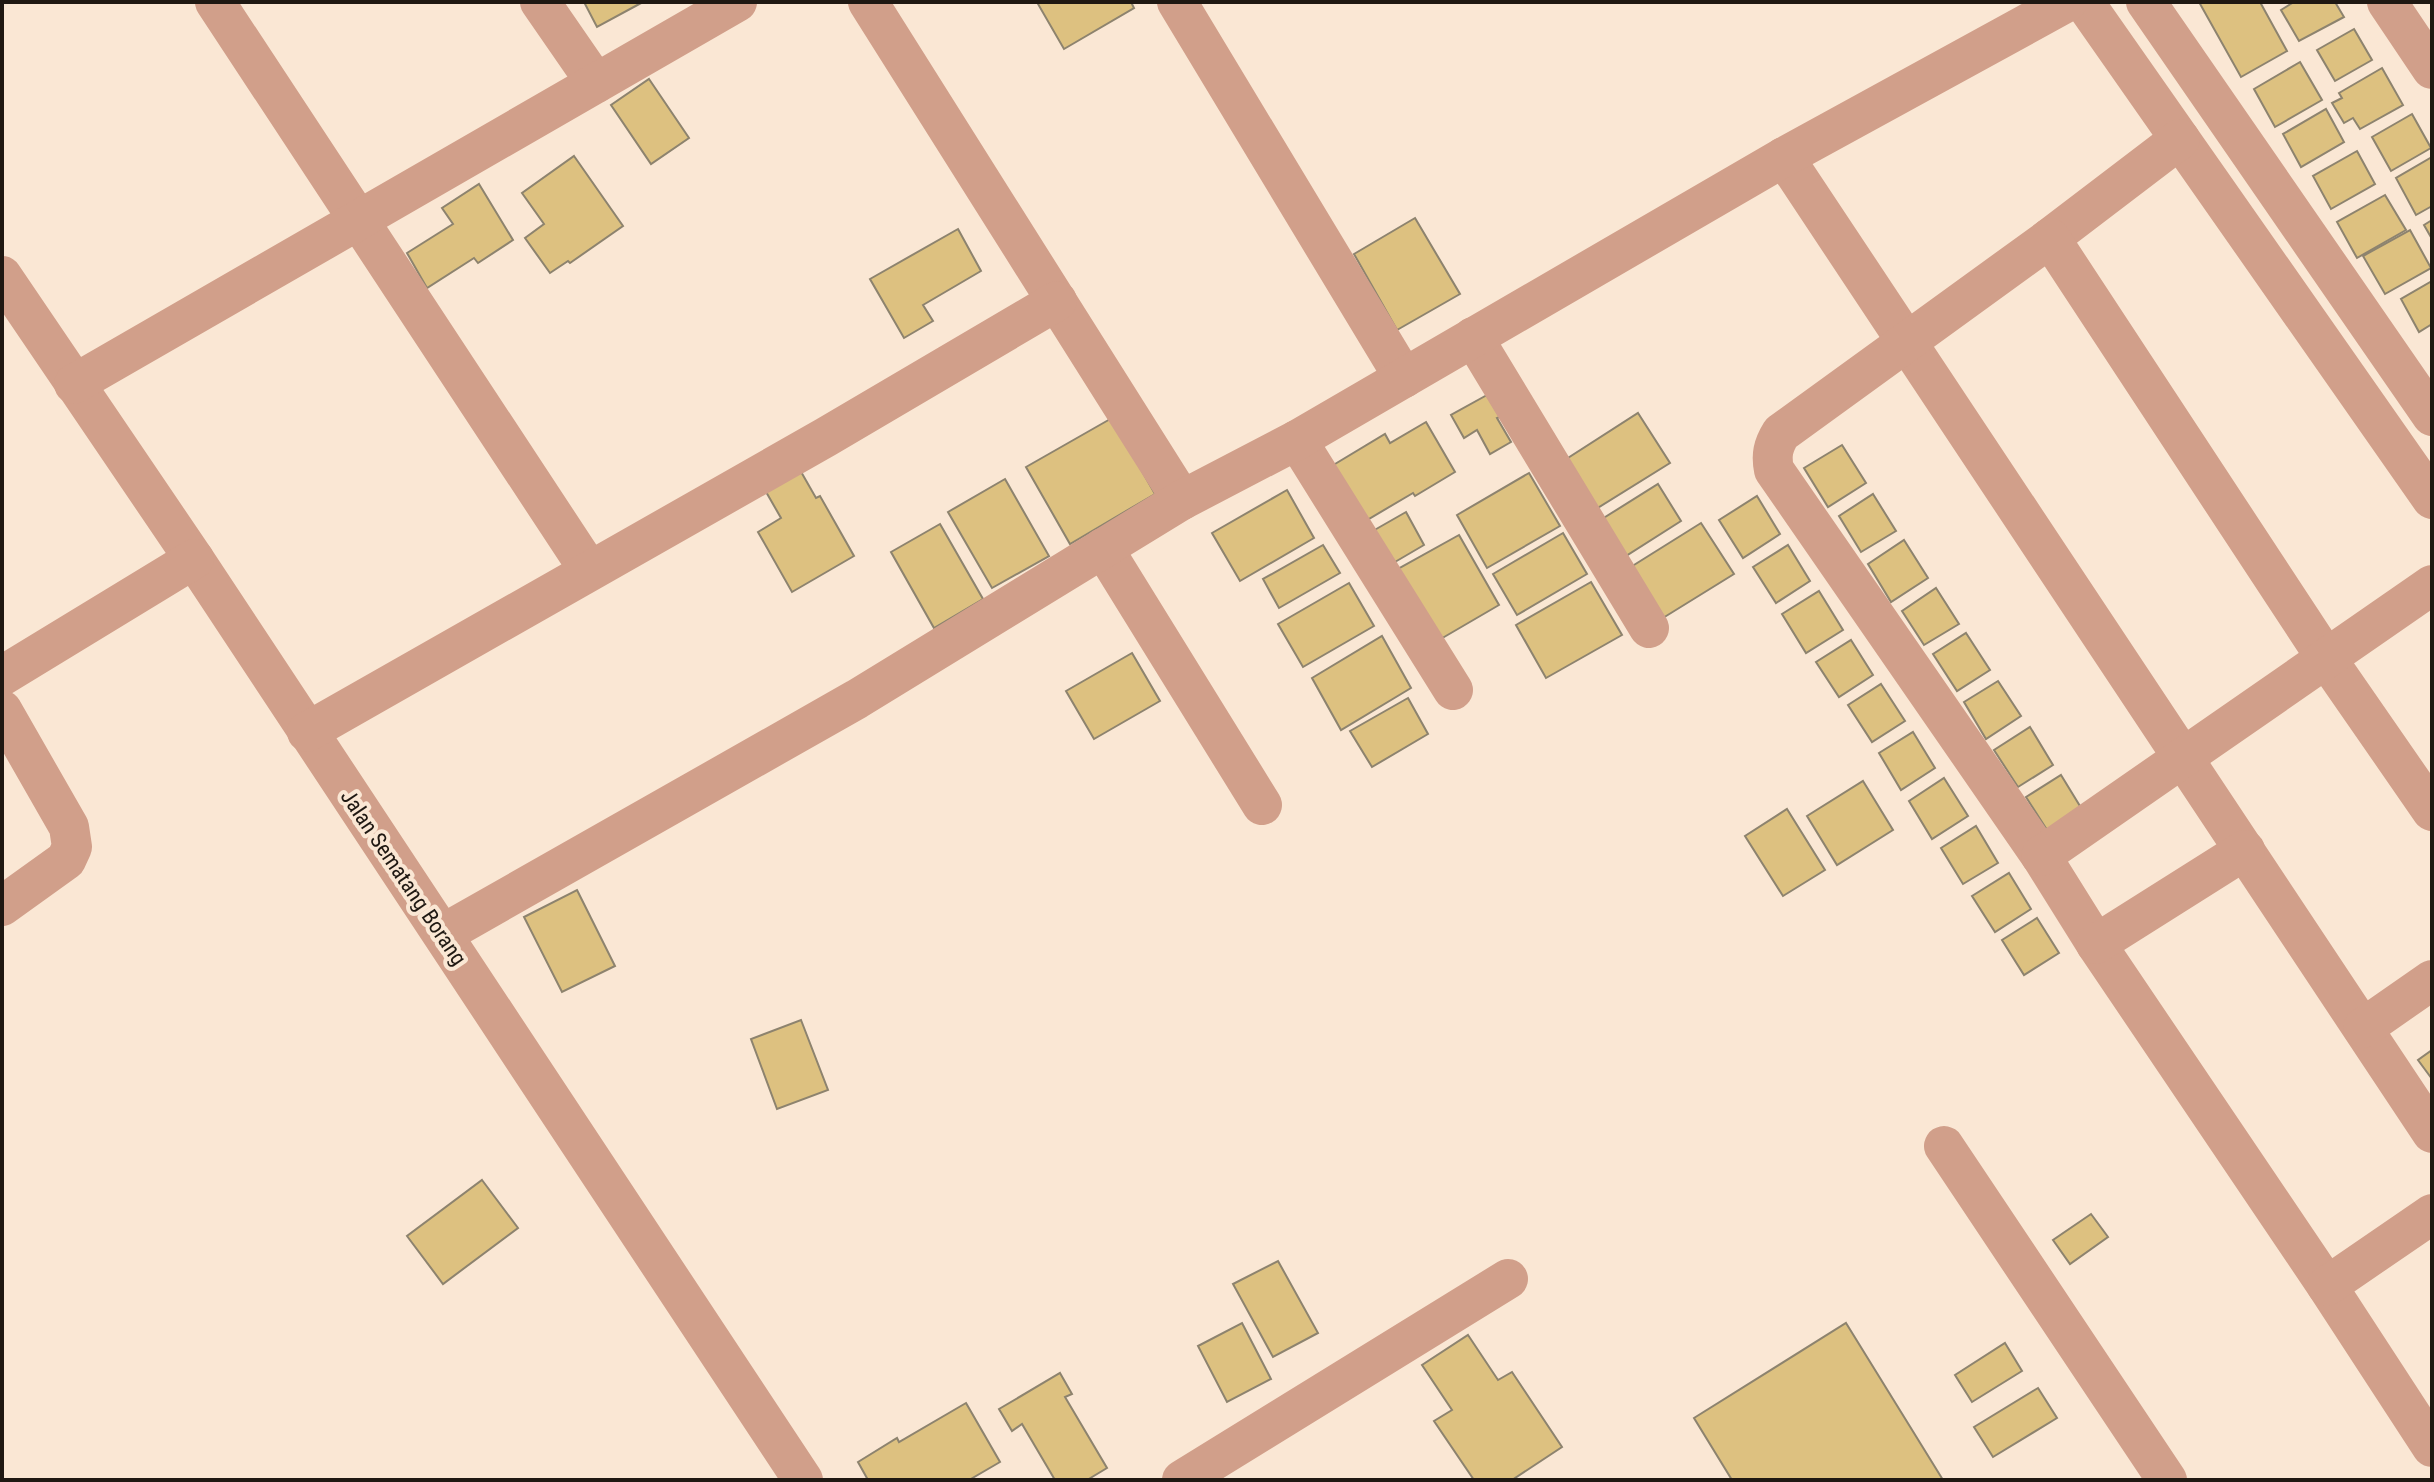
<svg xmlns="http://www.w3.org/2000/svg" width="2434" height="1482" font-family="'Roboto Condensed',sans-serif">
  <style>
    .building { fill: #ddc180; stroke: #8d836e; stroke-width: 2 }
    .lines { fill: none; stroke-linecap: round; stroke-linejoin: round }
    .minor { stroke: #d19f8a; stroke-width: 40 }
    .labels { text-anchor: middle; stroke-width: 8; stroke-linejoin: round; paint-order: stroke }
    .street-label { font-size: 22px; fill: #1f1812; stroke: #fae7d4 }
  </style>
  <rect width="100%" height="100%" fill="#fae7d4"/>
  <g class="building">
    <path d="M584,2H643L597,27Z"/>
    <path d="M1040,2H1131L1134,8L1064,49L1038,4Z"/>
    <path d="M2199,2H2260L2287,51L2241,77Z"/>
    <path d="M2294,2H2335L2344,17L2299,41L2281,10Z"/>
    <path d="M2354,29L2372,60L2335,81L2317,50Z"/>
    <path d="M2300,62L2322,100L2275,127L2254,89Z"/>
    <path d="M2382,68L2403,105L2360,129L2353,118L2344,123L2332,103L2342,98L2339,93Z"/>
    <path d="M649,79L689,138L651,164L611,105Z"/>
    <path d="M2326,109L2344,142L2301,167L2283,134Z"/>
    <path d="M2412,114L2431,148L2391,171L2372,137Z"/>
    <path d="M2357,151L2375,184L2331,209L2313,176Z"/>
    <path d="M574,156L623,226L570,263L568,261L550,273L525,238L544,224L522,193Z"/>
    <path d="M2432,157V206L2416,215L2396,178Z"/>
    <path d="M479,184L513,240L478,263L474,258L427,288L407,253L453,224L442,208Z"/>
    <path d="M2385,195L2406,230L2357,258L2337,222Z"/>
    <path d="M1415,218L1460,294L1397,330L1354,254Z"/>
    <path d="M2432,220V239L2424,225Z"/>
    <path d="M958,229L981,271L923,305L933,321L904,338L870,279Z"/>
    <path d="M2410,230L2431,268L2385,294L2363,256Z"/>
    <path d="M2432,281V324L2419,332L2401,299Z"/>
    <path d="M1487,395L1500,417L1497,418L1511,442L1490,454L1477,430L1464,438L1451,415Z"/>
    <path d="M1638,413L1670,463L1588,514L1557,465Z"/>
    <path d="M1112,418L1155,494L1070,544L1026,467Z"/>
    <path d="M1426,422L1455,472L1415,496L1413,493L1362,523L1330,467L1385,434L1390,443Z"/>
    <path d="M1842,445L1866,483L1828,507L1804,468Z"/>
    <path d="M800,470L816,498L820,496L854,556L792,592L758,532L781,518L765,490Z"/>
    <path d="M1529,473L1560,526L1487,568L1457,515Z"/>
    <path d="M1005,479L1049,556L992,588L948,512Z"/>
    <path d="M1658,484L1681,521L1618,561L1594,524Z"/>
    <path d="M1287,490L1314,538L1240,581L1212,533Z"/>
    <path d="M1873,494L1896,531L1861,552L1839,516Z"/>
    <path d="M1757,496L1780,534L1743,558L1719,520Z"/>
    <path d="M1406,512L1424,545L1383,569L1364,536Z"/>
    <path d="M1701,523L1734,574L1650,626L1618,575Z"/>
    <path d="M940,524L983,599L934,628L891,552Z"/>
    <path d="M1563,533L1587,574L1517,615L1493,574Z"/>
    <path d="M1459,535L1499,605L1439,640L1398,569Z"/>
    <path d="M1904,540L1928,578L1891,602L1868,564Z"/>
    <path d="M1323,545L1340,573L1279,608L1263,579Z"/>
    <path d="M1788,545L1810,581L1776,603L1753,567Z"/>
    <path d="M1591,582L1622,635L1546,678L1516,625Z"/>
    <path d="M1349,583L1374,626L1303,667L1278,624Z"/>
    <path d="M1936,588L1959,624L1924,645L1902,611Z"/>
    <path d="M1819,591L1843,630L1806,653L1782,614Z"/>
    <path d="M1966,633L1990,670L1957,691L1933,654Z"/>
    <path d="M1382,636L1411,688L1341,730L1312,678Z"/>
    <path d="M1851,640L1873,675L1839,697L1816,662Z"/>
    <path d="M1132,653L1160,701L1094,739L1066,691Z"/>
    <path d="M1998,681L2021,716L1986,739L1964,702Z"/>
    <path d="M1881,684L1905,721L1872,742L1848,705Z"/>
    <path d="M1408,698L1428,734L1372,767L1350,731Z"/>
    <path d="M2030,727L2053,765L2018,787L1994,750Z"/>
    <path d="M1913,732L1935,768L1901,790L1879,753Z"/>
    <path d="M2061,775L2083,811L2049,833L2026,797Z"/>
    <path d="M1944,778L1968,816L1932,839L1909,801Z"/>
    <path d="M1863,781L1893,830L1837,865L1807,816Z"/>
    <path d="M1787,809L1825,870L1783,896L1745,836Z"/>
    <path d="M1976,826L1998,863L1963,884L1941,848Z"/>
    <path d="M2009,873L2031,909L1995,932L1972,896Z"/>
    <path d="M577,890L615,966L562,992L524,917Z"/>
    <path d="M2037,918L2059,953L2024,975L2002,940Z"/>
    <path d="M801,1020L828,1090L777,1109L751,1039Z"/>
    <path d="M2432,1050V1079L2418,1060Z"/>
    <path d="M482,1180L518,1228L443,1284L407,1236Z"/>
    <path d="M2091,1214L2108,1237L2070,1264L2053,1240Z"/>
    <path d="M1278,1261L1318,1333L1273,1357L1233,1284Z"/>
    <path d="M1242,1323L1271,1379L1227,1402L1198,1346Z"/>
    <path d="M1846,1323L1943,1480H1732L1694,1418Z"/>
    <path d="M1468,1335L1498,1380L1512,1372L1562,1447L1512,1480H1474L1434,1421L1452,1410L1422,1365Z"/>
    <path d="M2005,1343L2022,1371L1972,1402L1955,1375Z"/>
    <path d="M1060,1373L1072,1394L1065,1397L1107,1468L1087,1480H1055L1022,1424L1012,1431L999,1409Z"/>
    <path d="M2038,1388L2057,1418L1993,1457L1974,1427Z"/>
    <path d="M966,1403L1000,1462L969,1480H868L858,1462L897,1438L899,1442Z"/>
  </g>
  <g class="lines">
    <g class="minor">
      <path d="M215,2L589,570"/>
      <path d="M540,2L596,83"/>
      <path d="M868,2L1182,500"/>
      <path d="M1177,2L1404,378"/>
      <path d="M2084,2L2432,499"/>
      <path d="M2146,2L2432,416"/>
      <path d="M2387,2L2432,69"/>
      <path d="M1784,157L2432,1133"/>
      <path d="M2050,238L2180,139"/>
      <path d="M2,276L194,559L803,1480"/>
      <path d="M1473,337L1649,628"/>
      <path d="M74,384L737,2"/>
      <path d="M1297,440L1453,690"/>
      <path d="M1103,548L1262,805"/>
      <path d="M2,676L194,559"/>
      <path d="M2,710L69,827L72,847L66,860L2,906"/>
      <path d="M307,732L826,437L1057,301"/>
      <path d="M2432,811L2326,658L2050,238L1781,433C1773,446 1771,455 1774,470L2041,856L2096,944L2327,1286L2432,1447"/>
      <path d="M2041,856L2432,585"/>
      <path d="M443,934L857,699L1182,500L1297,440L1784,157L2067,2"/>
      <path d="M2096,944L2245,850"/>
      <path d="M2363,1028L2432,980"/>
      <path d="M1944,1146L2167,1480"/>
      <path d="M2327,1286L2432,1214"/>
      <path d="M1182,1480L1508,1279"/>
    </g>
  </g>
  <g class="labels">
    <g class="street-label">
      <text transform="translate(404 877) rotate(56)" y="8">Jalan Sematang Borang</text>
    </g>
  </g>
  <rect width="2434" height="1482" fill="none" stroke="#1f1812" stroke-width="8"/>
</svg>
